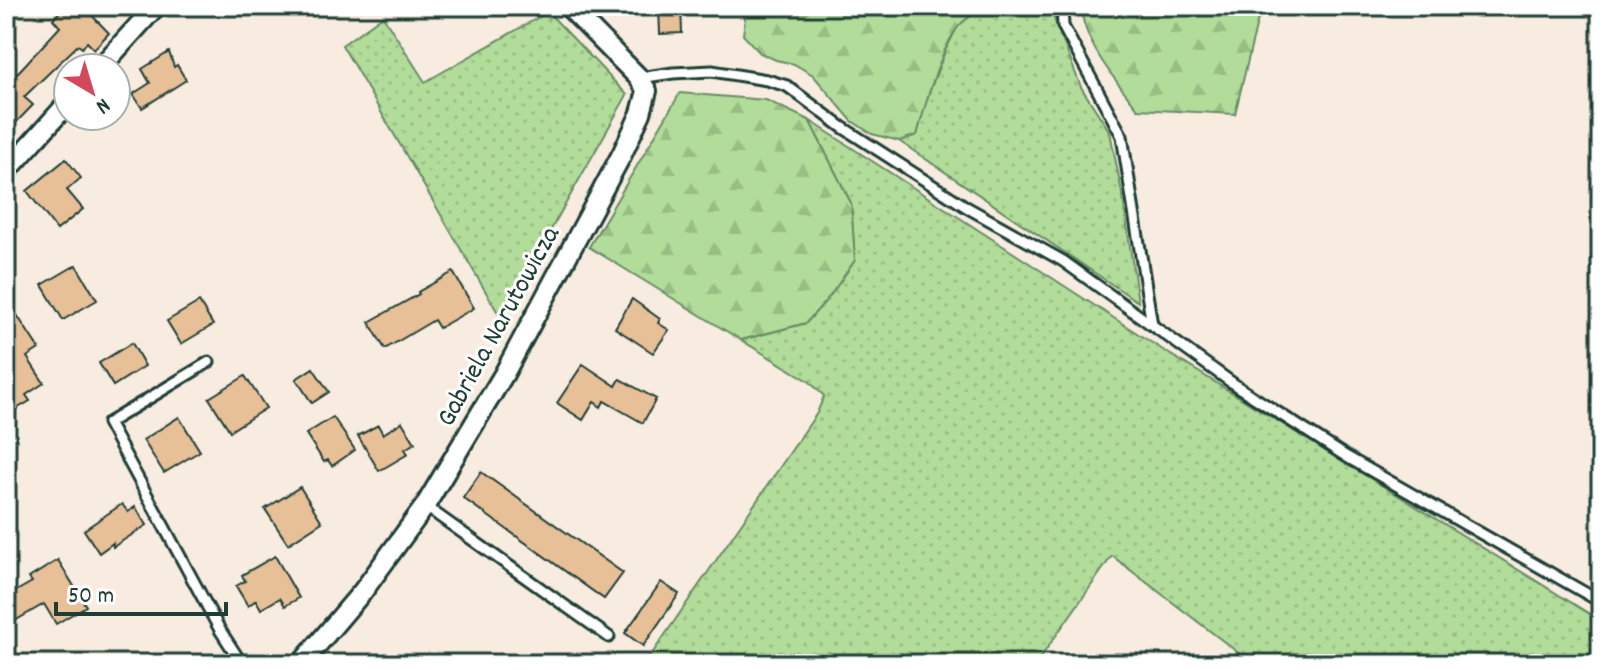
<svg xmlns="http://www.w3.org/2000/svg" width="1607" height="670" font-family="Dekko,sans-serif">
  <style>
    .grass { fill: url(#grass-dots); stroke: #688c66; stroke-width: 2 }
    .forest { fill: url(#forest-firs); stroke: #688c66; stroke-width: 2 }
    .building { fill: #e8c098; stroke: #1f3d34; stroke-width: 2 }
    .lines { fill: none; stroke-linecap: round; stroke-linejoin: round }
    .service-casing { stroke: #1f3d34; stroke-width: 15 }
    .minor-casing { stroke: #1f3d34; stroke-width: 24 }
    .service { stroke: #fff; stroke-width: 9 }
    .minor { stroke: #fff; stroke-width: 18 }
    .labels { text-anchor: middle; stroke-width: 6; stroke-linejoin: round; paint-order: stroke }
    .street-label { font-size: 28px; fill: #1f3d34; stroke: #fff }
  </style>
  <defs>
    <pattern id="grass-dots" width="8" height="8" patternUnits="userSpaceOnUse" patternTransform="scale(2)"><rect width="8" height="8" fill="#b2dc99"/><path d="M2 2h.1M6 6h.1" fill="none" stroke="#99be84" stroke-width="1.8" stroke-linecap="round"/></pattern>
    <pattern id="forest-firs" width="22" height="20" patternUnits="userSpaceOnUse" patternTransform="scale(2)"><rect width="22" height="20" fill="#b2dc99"/><path d="M5 1l3.5 6h-7zM16 11l3.5 6h-7z" fill="#99be84"/></pattern>
  </defs>
  <rect width="100%" height="100%" fill="#f8ece0"/>
  <filter id="ink" filterUnits="userSpaceOnUse"><feTurbulence type="fractalNoise" baseFrequency=".0125" numOctaves="2"/><feDisplacementMap in="SourceGraphic" scale="16" xChannelSelector="R" yChannelSelector="G"/><feConvolveMatrix kernelMatrix="1 2 1 2 8 2 1 2 1" color-interpolation-filters="sRGB"/></filter>
  <g filter="url(#ink)">
    <g class="grass">
      <path d="M983,6H1049L1081,87L1110,132L1123,198L1138,302L899,141L917,135L927,98L946,49L958,26Z"/>
      <path d="M548,12L627,95L501,318L342,45L383,16L425,82Z"/>
      <path d="M809,120L1163,350L1601,621V664H1253L1112,556L1036,664H645L817,413L824,396L809,381L741,340L806,323L830,296L855,260L851,203Z"/>
    </g>
    <g class="forest">
      <path d="M737,6H983V7C975,13 964,19 958,27C940,50 925,106 917,135L899,141L872,134L852,121L813,75L794,64L776,60L760,53L743,35L745,19Z"/>
      <path d="M1081,6H1261L1235,114L1138,109C1116,81 1083,43 1081,6Z"/>
      <path d="M680,93L766,100L809,120L851,203L855,260L830,296L806,323L741,340L589,247Z"/>
    </g>
    <g class="building">
      <path d="M65,6H83L109,33L94,49L87,42L82,48L78,45L24,97L33,105L6,133V79L9,82L60,27L53,19Z"/>
      <path d="M659,6H681L682,33L660,34Z"/>
      <path d="M169,52L174,67L177,65L186,80L142,108L133,94L150,83L142,69Z"/>
      <path d="M66,159L81,178L67,190L83,209L57,230L27,191Z"/>
      <path d="M76,265L97,300L63,320L42,285Z"/>
      <path d="M453,272L474,308L439,328L434,320L385,349L369,322L419,294L418,292Z"/>
      <path d="M6,298L39,349L27,357L44,383L26,395L30,401L13,411L9,406L6,408Z"/>
      <path d="M632,299L660,319L658,323L669,330L653,353L615,328Z"/>
      <path d="M199,302L213,325L181,344L167,321Z"/>
      <path d="M132,343L145,366L113,386L99,363Z"/>
      <path d="M583,364L616,386L620,379L656,399L643,423L604,401L601,407L594,402L583,420L557,403Z"/>
      <path d="M313,368L329,392L312,403L296,379Z"/>
      <path d="M245,376L266,408L230,431L209,398Z"/>
      <path d="M179,417L200,451L164,473L143,440Z"/>
      <path d="M333,417L355,450L332,466L328,460L324,462L306,434Z"/>
      <path d="M402,422L415,443L405,449L408,454L379,471L358,436L378,425L383,434Z"/>
      <path d="M481,472L623,573L604,599L463,498Z"/>
      <path d="M300,487L322,522L288,544L265,509Z"/>
      <path d="M122,504L128,512L135,507L147,525L113,547V543L99,553L84,530Z"/>
      <path d="M275,556L299,598L285,606L280,598L261,609L256,600L248,606L236,586L245,581L242,575Z"/>
      <path d="M58,560L86,606L56,624L44,604L6,626V597L32,582L29,578Z"/>
      <path d="M661,582L679,594L643,646L625,633Z"/>
    </g>
    <g class="lines">
      <g class="service-casing">
        <g id="service">
          <path d="M1062,6L1063,26L1122,136L1152,325"/>
          <path d="M639,78L673,73L712,71L767,80L787,86L842,127L968,208L1063,261L1238,387L1347,457L1601,602"/>
          <path d="M209,362L108,423L220,630L242,664"/>
          <path d="M425,506L609,637"/>
        </g>
      </g>
      <g class="minor-casing">
        <g id="minor">
          <path d="M100,68L156,6"/>
          <path d="M6,172L68,103"/>
          <path d="M301,664L363,591L425,506L504,374L622,154L641,113L647,91L639,78L568,6"/>
        </g>
      </g>
      <use href="#service" class="service"/>
      <use href="#minor" class="minor"/>
    </g>
  </g>
  <g class="labels">
    <g class="street-label">
      <text transform="translate(496 325) rotate(-61)" y="10">Gabriela Narutowicza</text>
    </g>
  </g>
  <rect width="1607" height="670" fill="none" stroke="#fff" stroke-width="32"/>
  <rect x="16" y="16" width="1575" height="638" fill="none" stroke="#1f3d34" stroke-width="3" filter="url(#ink)"/>
  <g transform="translate(92 92) rotate(142)"><circle r="38" fill="#ffffff" stroke="#a5b1ae" stroke-width="2"/>
  <path d="M0-6L14 30L0 20L-14 30Z" fill="#d1495b"/>
  <text y="-12" font-size="22" font-weight="bold" text-anchor="middle" fill="#1f3d34">N</text>
  </g>
  <path d="M56 602v12h170v-12" fill="none" stroke="#1f3d34" stroke-width="4"/>
  <text x="68" y="602" font-size="24" fill="#1f3d34" stroke="#ffffff" stroke-width="6" paint-order="stroke">50 m</text>
</svg>
